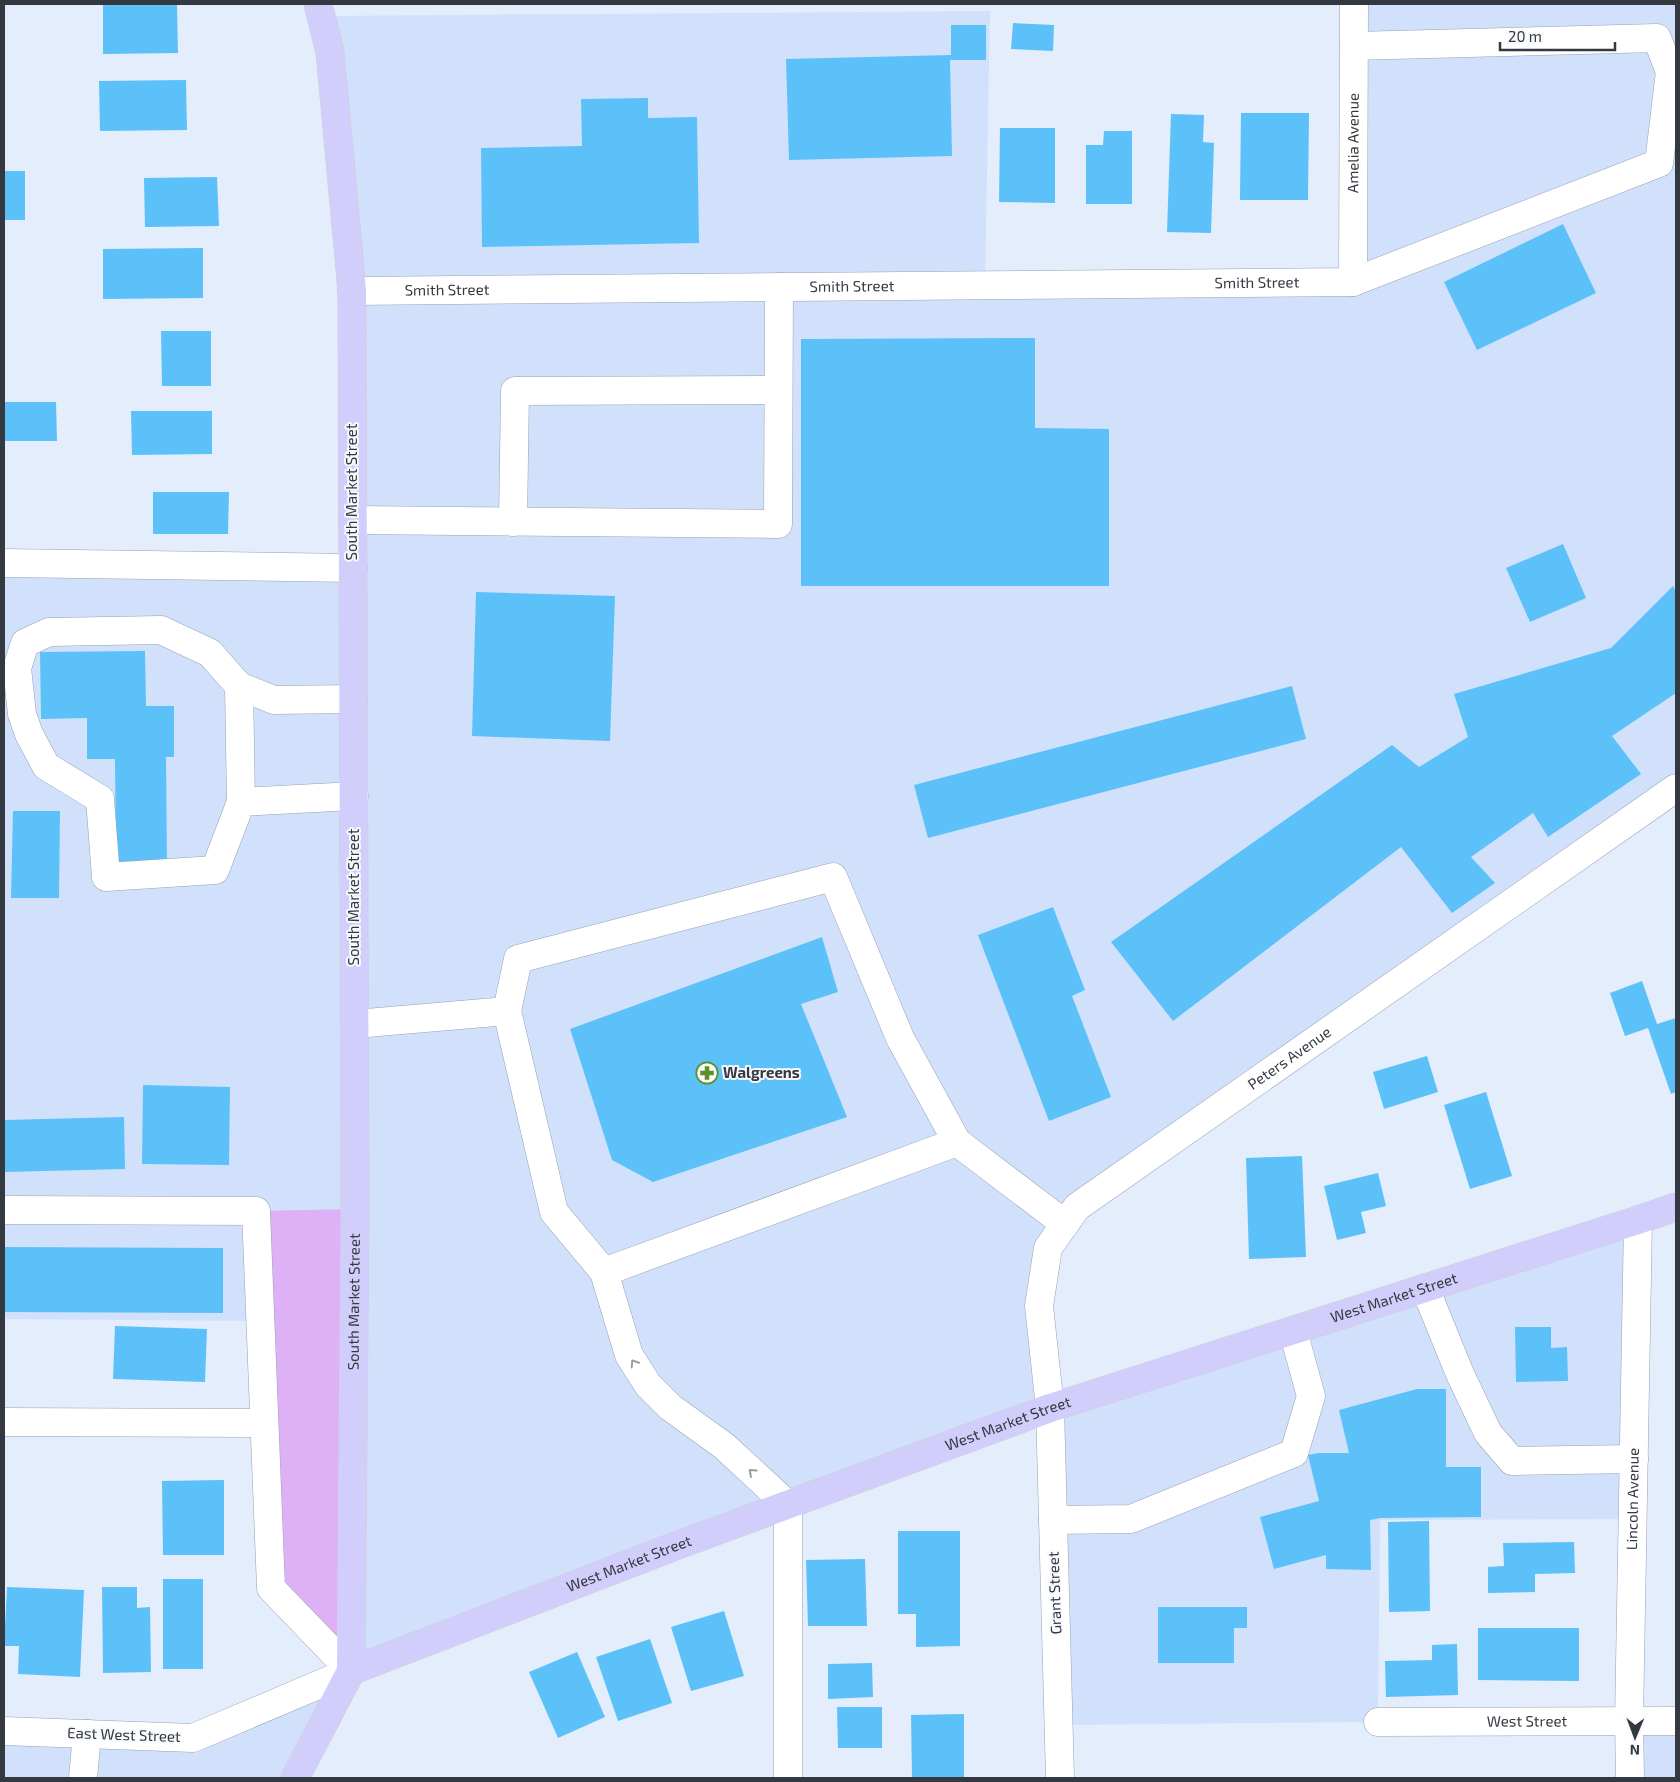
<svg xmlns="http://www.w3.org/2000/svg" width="1680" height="1782" font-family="'Exo 2',sans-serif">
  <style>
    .built { fill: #d2e1fb }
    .green { fill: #deb1f6 }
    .building { fill: #5cc1f9 }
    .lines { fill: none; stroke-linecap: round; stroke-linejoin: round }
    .minor-casing { stroke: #96a1b3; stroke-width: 29 }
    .major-casing { stroke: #cecfd1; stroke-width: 29 }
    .minor { stroke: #fff; stroke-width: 28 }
    .major { stroke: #d2cefb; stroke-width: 28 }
    .oneway { stroke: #9a9ca0 }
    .labels { text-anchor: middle; stroke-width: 4; stroke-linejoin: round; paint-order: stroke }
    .street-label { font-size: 15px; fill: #343840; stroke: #f7f9fd }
    .poi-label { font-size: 15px; font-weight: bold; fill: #343840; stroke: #f7f9fd; text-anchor: start }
  </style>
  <rect width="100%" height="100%" fill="#e3edfc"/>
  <g class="built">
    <path d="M1354,4H1676V788L1077,1207L1048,1248L1050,1408L1638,1220L1633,1519L1380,1520L1378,1722L1058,1725L1050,1409L351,1671L295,1778H4V1731L193,1738L351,1671L260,1321L4,1319V564L353,568L352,291L321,16L990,11L985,285L1353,282Z"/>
    <path d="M1629,1721H1676V1778H1630Z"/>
  </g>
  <path class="green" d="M355,1209L351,1671L271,1588L256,1211Z"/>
  <g class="building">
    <path d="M103,4H177L178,53L103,54Z"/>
    <path d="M1013,23L1054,25L1053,51L1011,49Z"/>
    <path d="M951,25H986V60H950L952,156L789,160L786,59L951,55Z"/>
    <path d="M186,80L187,130L100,131L99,81Z"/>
    <path d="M648,98V118L697,117L699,243L482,247L481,148L582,146L581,99Z"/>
    <path d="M1241,113H1309L1308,200H1240Z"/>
    <path d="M1171,114L1204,115L1203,142L1214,143L1211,233L1167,232Z"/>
    <path d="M1000,128H1055V203L999,202Z"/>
    <path d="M1104,131H1132V204H1086V145H1103Z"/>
    <rect x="4" y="171" width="21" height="49"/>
    <path d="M217,177L219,226L145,227L144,178Z"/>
    <path d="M1563,224L1596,293L1477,350L1444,282Z"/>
    <path d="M203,248V298L103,299V249Z"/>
    <path d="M161,331H211V386H162Z"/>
    <path d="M1035,338V428L1109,429V586H801V339Z"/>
    <path d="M4,402H56L57,441H4Z"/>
    <path d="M131,411H212V454L132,455Z"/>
    <path d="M153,492H229L228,534H153Z"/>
    <path d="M1563,544L1586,598L1530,622L1506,568Z"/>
    <path d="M1673,586L1676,591V693L1612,736L1641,774L1548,837L1533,813L1471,857L1495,883L1452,913L1401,847L1173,1021L1111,942L1392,745L1419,767L1468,737L1454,694L1611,648Z"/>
    <path d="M476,592L615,596L610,741L472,736Z"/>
    <path d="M145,651L146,706H174V757H166L167,866L116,867L115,759H87V718L41,719L40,652Z"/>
    <path d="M1292,686L1306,739L928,838L914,785Z"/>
    <path d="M13,811H60L59,898H11Z"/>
    <path d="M1053,907L1085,990L1072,996L1111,1097L1049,1121L978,935Z"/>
    <path d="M822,937L838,992L801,1004L847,1117L653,1182L612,1160L570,1029Z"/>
    <path d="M1642,981L1657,1024L1676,1018V1092L1671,1094L1648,1028L1625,1036L1610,993Z"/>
    <path d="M1427,1056L1438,1092L1384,1109L1373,1072Z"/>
    <path d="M143,1085L230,1087L229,1165L142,1164Z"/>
    <path d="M1486,1092L1512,1176L1470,1189L1444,1105Z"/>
    <path d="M124,1117L125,1169L4,1172V1120Z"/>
    <path d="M1302,1156L1306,1257L1249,1259L1246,1158Z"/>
    <path d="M1378,1173L1386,1206L1361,1212L1366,1233L1337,1240L1324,1186Z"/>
    <path d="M4,1247L223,1248V1313L4,1312Z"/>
    <path d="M115,1326L207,1329L205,1382L113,1379Z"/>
    <path d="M1515,1327H1551V1348L1567,1347L1568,1381L1516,1382Z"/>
    <path d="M1417,1389H1446V1467H1481V1517L1381,1518L1370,1520L1371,1570L1326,1569V1555L1274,1569L1260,1517L1319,1501L1308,1455L1318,1453H1349L1339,1410Z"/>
    <path d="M224,1480V1555H163L162,1481Z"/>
    <path d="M1429,1521L1430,1611L1389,1612L1388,1522Z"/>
    <path d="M898,1531H960V1646L916,1647V1614H898Z"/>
    <path d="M1574,1542L1575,1573L1535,1574V1592L1488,1593V1567L1504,1566L1503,1543Z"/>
    <path d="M865,1559L867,1626H808L806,1560Z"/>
    <rect x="163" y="1579" width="40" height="90"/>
    <path d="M7,1587L84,1590L80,1677L18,1674L19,1646H4Z"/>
    <path d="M102,1587H137V1608L150,1607L151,1672L103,1673Z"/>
    <path d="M1158,1607H1247V1628H1234V1663H1158Z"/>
    <path d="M724,1611L744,1676L691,1691L671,1627Z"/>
    <path d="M1478,1628H1579V1681L1478,1680Z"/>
    <path d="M650,1639L672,1703L618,1721L596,1657Z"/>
    <path d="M1457,1644L1458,1695L1386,1697L1385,1661L1432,1660V1645Z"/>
    <path d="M577,1652L605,1717L558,1738L529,1672Z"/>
    <path d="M872,1663L873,1697L828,1699V1664Z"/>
    <path d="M837,1707H882V1748H838Z"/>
    <path d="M964,1714V1778H912L911,1715Z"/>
  </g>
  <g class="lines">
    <g class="minor-casing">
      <g id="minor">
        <path id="s1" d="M1353,282L1354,4"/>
        <path id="s2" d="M352,291L1353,282L1659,163L1670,72L1657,38L1354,46"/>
        <path d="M353,520L778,524L779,287"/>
        <path d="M513,522L515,391L778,390"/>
        <path d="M4,563L353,568"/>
        <path d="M239,686L241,802"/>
        <path d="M353,699L274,700L239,686L210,653L161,630L49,632L25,643L17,668L22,714L29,734L46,766L100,799L106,877L215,870L241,802L354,796"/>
        <path d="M507,1011L554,1212L604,1272L629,1355L648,1385L670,1407L724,1446L788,1505V1778"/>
        <path d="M355,1024L507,1011L518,959L833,877L900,1038L957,1142L1065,1224"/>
        <path d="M4,1210L256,1211L271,1588L351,1671L193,1738L4,1731"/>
        <path d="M604,1272L957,1142"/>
        <path d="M1425,1288L1460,1374L1488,1433L1512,1461L1634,1459"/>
        <path d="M4,1422L263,1423"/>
        <path d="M1053,1520L1131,1519L1294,1453L1311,1396L1293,1331"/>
        <path id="s3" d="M1378,1722L1676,1721"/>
        <path d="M83,1778L87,1734"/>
        <path id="s4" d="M1060,1778L1050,1408L1039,1306L1048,1248L1077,1207L1676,788"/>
        <path id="s5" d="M1630,1778L1629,1721L1638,1220"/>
      </g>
    </g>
    <g class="major-casing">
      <g id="major">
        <path id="s6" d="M351,1671L678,1545L1050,1408L1638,1220L1676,1207"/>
        <path id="s7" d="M295,1778L351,1671L355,1209L352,291L330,52L318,4"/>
      </g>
    </g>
    <use href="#minor" class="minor"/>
    <use href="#major" class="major"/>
  </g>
  <defs><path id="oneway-chevron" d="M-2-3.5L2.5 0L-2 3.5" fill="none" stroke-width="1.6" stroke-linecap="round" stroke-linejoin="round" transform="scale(1.25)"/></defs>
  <g class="oneway">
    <use href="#oneway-chevron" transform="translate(634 1363) rotate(-123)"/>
    <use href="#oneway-chevron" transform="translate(752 1472) rotate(-138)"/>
  </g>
  <defs>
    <g id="pharmacy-ring" transform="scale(1.125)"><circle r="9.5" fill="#f7f9fd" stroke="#5e8f25" stroke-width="1.5"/><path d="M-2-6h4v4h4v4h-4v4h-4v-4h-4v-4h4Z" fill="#5e8f25"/></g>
  </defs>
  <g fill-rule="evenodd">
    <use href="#pharmacy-ring" x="707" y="1073"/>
  </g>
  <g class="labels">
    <g class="street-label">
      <text dy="5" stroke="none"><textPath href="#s1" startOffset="139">Amelia Avenue</textPath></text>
      <text dy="5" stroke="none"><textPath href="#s2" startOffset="905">Smith Street</textPath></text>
      <text dy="5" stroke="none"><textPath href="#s2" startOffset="500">Smith Street</textPath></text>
      <text dy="5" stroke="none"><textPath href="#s2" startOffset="95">Smith Street</textPath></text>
      <text transform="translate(352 492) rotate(-90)" y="5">South Market Street</text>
      <text transform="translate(354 897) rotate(-90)" y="5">South Market Street</text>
      <text dy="5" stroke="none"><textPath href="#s4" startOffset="841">Peters Avenue</textPath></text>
      <text dy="5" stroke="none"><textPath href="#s6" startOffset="1108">West Market Street</textPath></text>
      <text dy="5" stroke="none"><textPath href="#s7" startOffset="490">South Market Street</textPath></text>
      <text dy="5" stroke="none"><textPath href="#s6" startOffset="702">West Market Street</textPath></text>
      <text dy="5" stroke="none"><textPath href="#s5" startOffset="279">Lincoln Avenue</textPath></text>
      <text dy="5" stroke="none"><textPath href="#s6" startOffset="298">West Market Street</textPath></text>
      <text transform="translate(1055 1593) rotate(-92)" y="5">Grant Street</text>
      <text dy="5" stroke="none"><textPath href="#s3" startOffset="149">West Street</textPath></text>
      <text transform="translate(124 1735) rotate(2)" y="5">East West Street</text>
    </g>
    <g class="poi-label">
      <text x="723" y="1078">Walgreens</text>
    </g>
  </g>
  <rect width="1680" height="1782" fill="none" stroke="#343840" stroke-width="10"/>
  <g transform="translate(1635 1737) rotate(181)" stroke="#f7f9fd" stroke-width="4" paint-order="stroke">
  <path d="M0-4L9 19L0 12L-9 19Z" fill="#343840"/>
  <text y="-8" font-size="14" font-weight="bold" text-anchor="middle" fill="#343840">N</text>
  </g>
  <path d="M1500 42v8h115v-8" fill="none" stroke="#343840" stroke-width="2.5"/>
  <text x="1508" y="42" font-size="15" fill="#343840" stroke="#f7f9fd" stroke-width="4" paint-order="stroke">20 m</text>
</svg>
